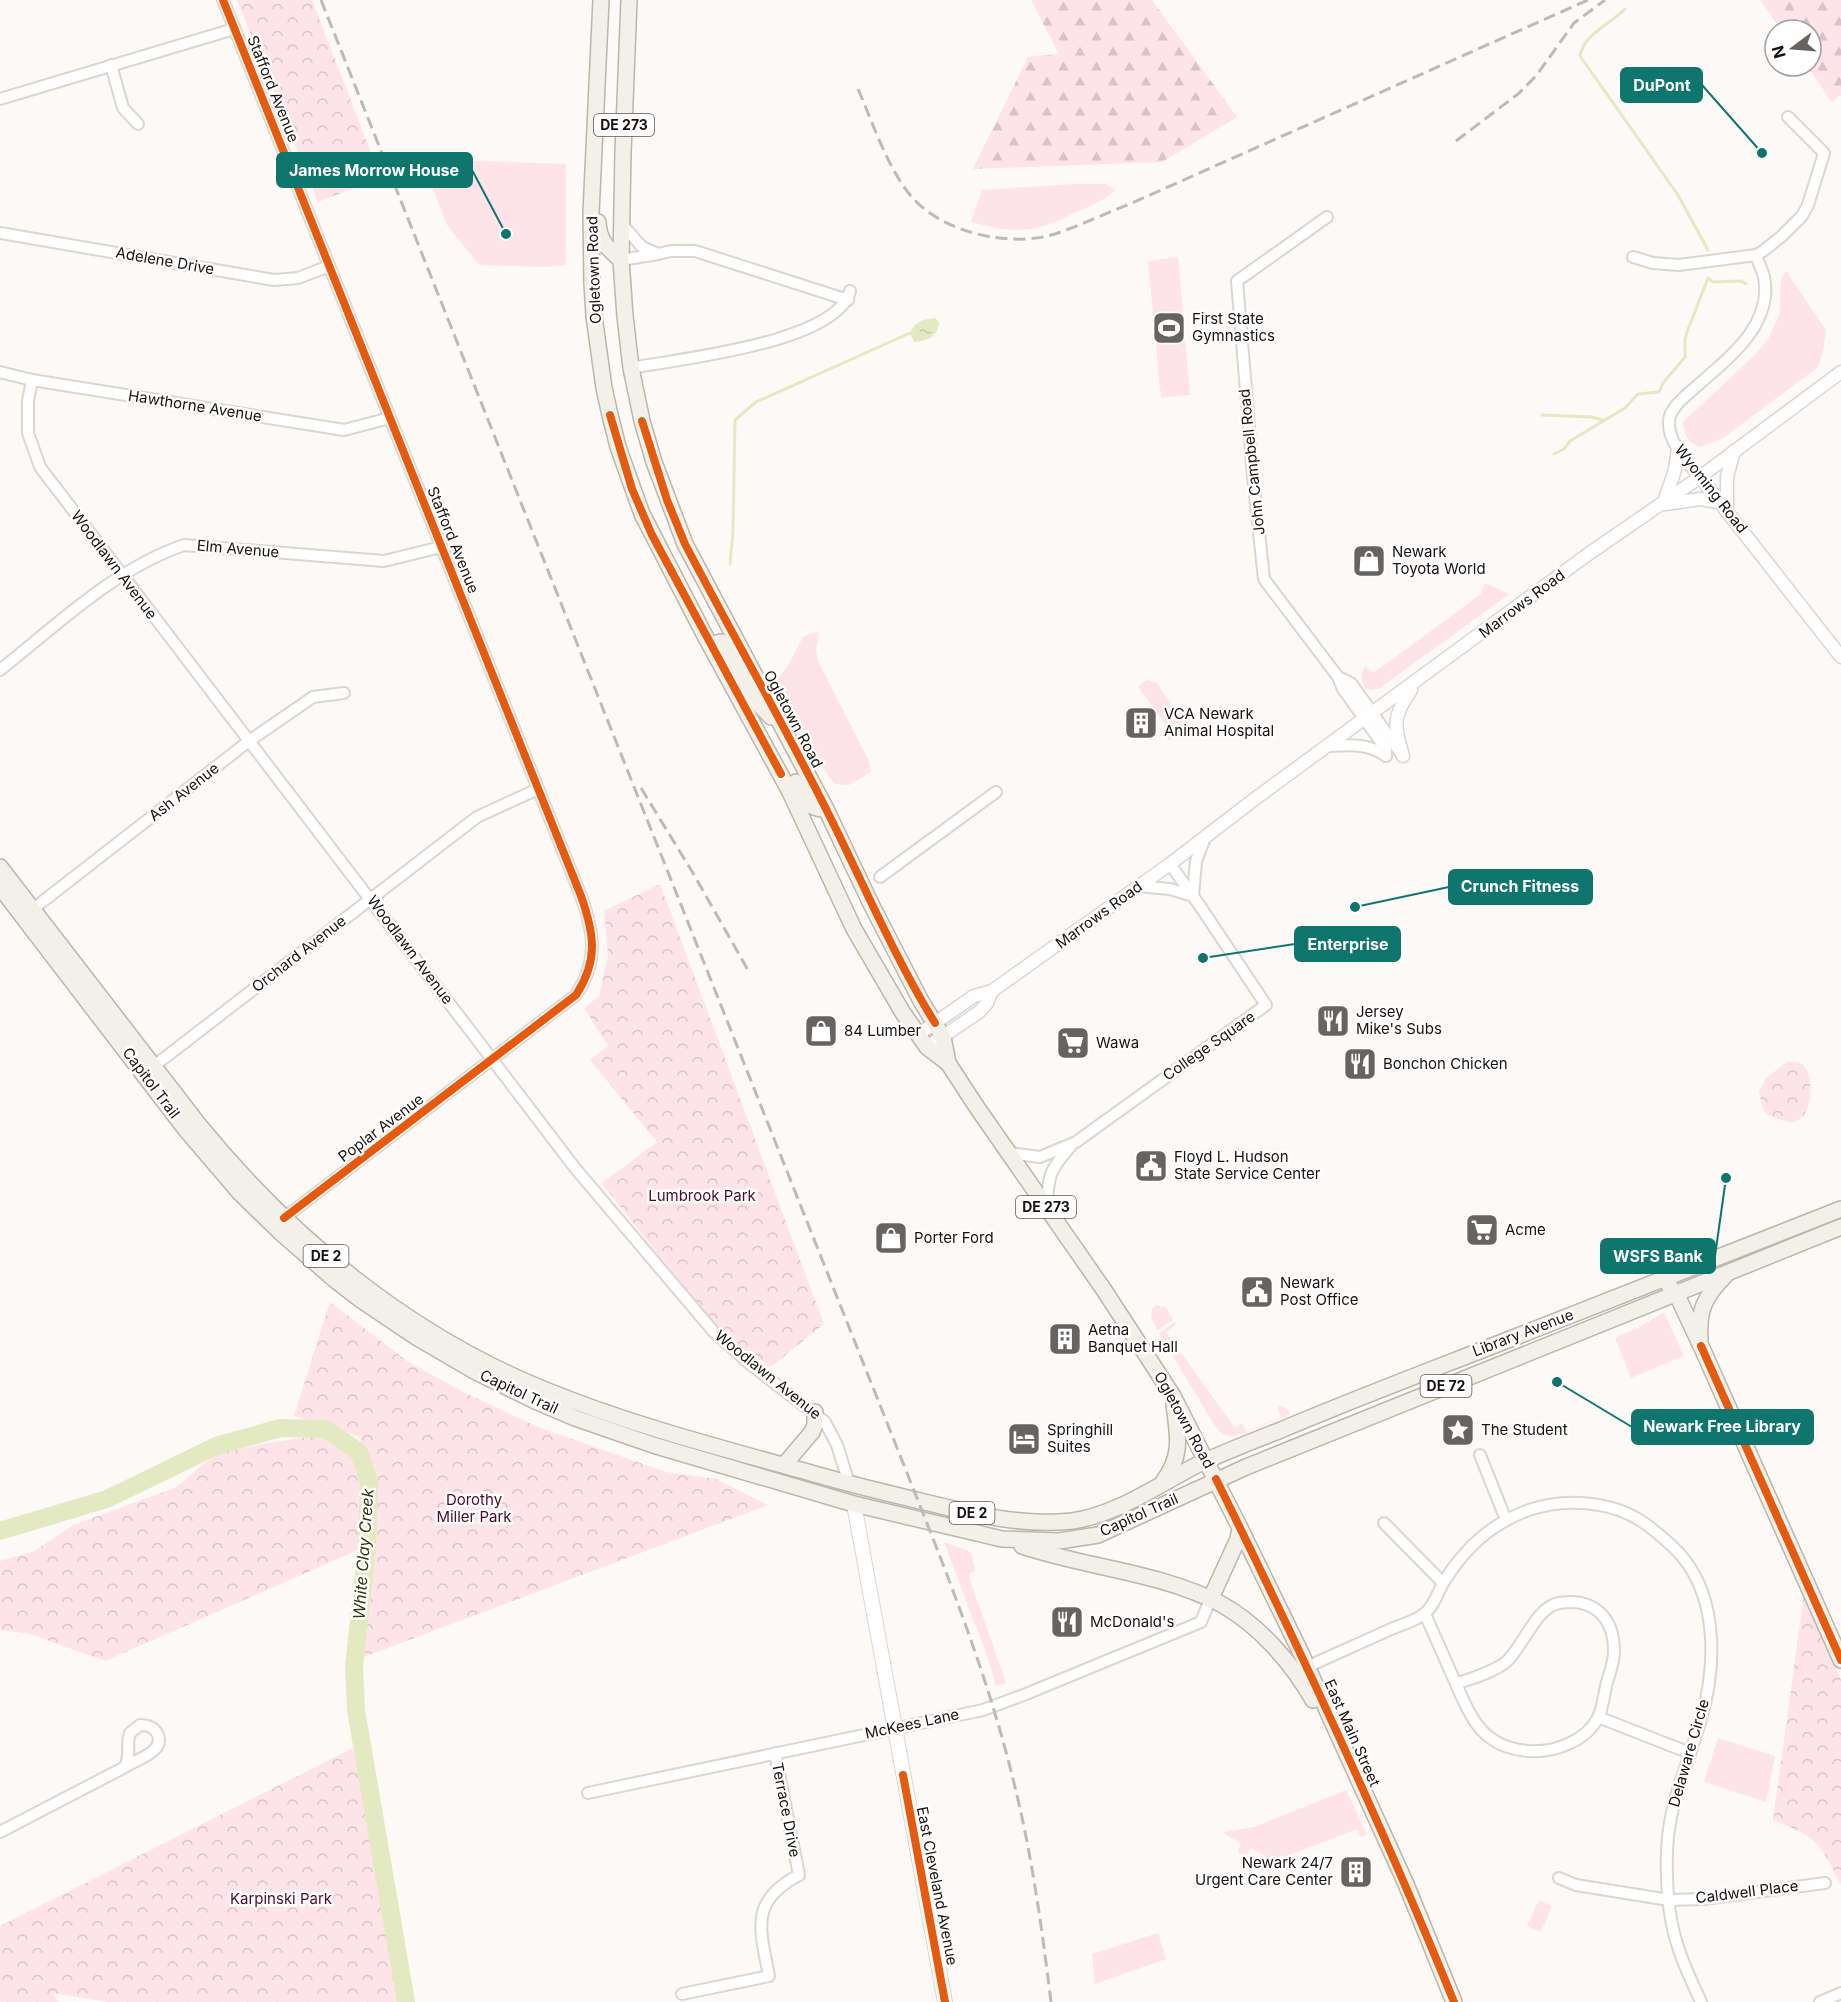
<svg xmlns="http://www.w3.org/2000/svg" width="1841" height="2002" font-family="Inter,sans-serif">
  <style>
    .grass { fill: #fee4e9 }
    .forest { fill: url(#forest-firs) }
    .park { fill: url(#park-crowns) }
    .water { fill: url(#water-ripples) }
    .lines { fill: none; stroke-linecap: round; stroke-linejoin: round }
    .stream { stroke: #e3eac2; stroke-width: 3 }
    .river { stroke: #e3eac2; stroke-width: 18 }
    .minor-casing { stroke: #dad6d2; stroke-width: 14 }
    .tertiary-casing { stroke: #dad6d2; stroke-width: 15 }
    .secondary-casing { stroke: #dad6d2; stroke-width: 16 }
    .primary-casing { stroke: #bcb6aa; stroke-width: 18 }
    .minor { stroke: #fffefe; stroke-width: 10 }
    .tertiary { stroke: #fffefe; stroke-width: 12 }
    .secondary { stroke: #fffefe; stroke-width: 14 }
    .primary { stroke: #f3f0e9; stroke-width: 15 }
    .rail { stroke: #bcbbba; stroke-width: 3; stroke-dasharray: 12 6; stroke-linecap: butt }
    .cycleway-casing { stroke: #fff; stroke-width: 11 }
    .cycleway { stroke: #e8590c; stroke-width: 8 }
    .labels { text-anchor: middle; stroke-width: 5; stroke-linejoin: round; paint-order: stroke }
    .shield { fill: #fff; stroke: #5d5957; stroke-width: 1.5 }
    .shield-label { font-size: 14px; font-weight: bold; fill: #17120f }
    .street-label { font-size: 15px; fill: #17120f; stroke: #fff }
    .poi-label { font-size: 15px; fill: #17120f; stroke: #fff; text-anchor: start }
    .park-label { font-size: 15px; fill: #4f0828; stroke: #fff }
    .water-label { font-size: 16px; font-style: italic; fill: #30360c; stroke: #fff }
    .leader { fill: none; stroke: #0f766e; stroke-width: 2 }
    .callout-dot { fill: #0f766e; stroke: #fff; stroke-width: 2 }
    .callout { fill: #0f766e; stroke: #0f766e; stroke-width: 2 }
    .callout-label { font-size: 16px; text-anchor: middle; font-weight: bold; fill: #fff }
  </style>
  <defs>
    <pattern id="forest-firs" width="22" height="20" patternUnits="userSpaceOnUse" patternTransform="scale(1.5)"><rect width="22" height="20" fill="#fee4e9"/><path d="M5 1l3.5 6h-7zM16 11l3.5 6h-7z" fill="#d9c3c7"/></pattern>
    <pattern id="park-crowns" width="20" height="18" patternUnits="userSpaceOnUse" patternTransform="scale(1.5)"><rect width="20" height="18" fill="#fee4e9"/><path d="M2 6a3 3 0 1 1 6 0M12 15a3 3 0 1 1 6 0" fill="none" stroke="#d9c3c7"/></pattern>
    <pattern id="water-ripples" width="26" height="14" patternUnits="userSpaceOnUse" patternTransform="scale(1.5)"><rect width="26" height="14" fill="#e3eac2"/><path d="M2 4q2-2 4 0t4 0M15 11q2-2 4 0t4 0" fill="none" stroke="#c2c8a6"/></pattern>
  </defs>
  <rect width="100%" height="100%" fill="#fcf9f6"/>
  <g class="grass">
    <path d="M421,159L566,164V265L542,267L479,265L447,225Z"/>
    <path d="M1074,184H1106L1115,190C1105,200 1092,205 1079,211C1033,233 1020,235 971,222L982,190Z"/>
    <path d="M1178,257L1190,395L1161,398L1148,261Z"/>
    <path d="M1786,271L1826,330L1823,351L1818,367L1723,438L1701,447C1688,443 1684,436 1683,422L1756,354L1768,339L1780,313L1781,279Z"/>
    <path d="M1485,583L1507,593L1508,595L1380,688L1371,690L1366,689C1361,681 1360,674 1365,667L1374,672L1378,670L1481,594Z"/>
    <path d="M815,632L819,633L816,650L818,661L869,761L871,772L849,785L835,784L826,772L777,680L788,666L803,637Z"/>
    <path d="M1147,680L1157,683L1184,723V730L1169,741L1166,736L1171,731L1138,687Z"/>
    <path d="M1155,1305L1166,1307L1173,1320L1157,1330L1151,1318L1152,1312L1151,1311Z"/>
    <path d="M1664,1312L1684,1356L1631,1378L1615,1338L1640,1327Z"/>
    <path d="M1175,1322L1176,1325L1166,1332L1235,1428L1242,1423L1246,1431L1281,1417L1278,1408L1279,1406L1284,1407L1289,1411V1415L1235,1436H1228V1433L1226,1436L1220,1432L1212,1421L1159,1333Z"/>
    <path d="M944,1542L971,1552L975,1571L969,1574L970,1580L1006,1683L996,1686L989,1661Z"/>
    <path d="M1718,1738L1775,1756L1766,1802L1704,1782Z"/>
    <path d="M1346,1790L1367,1834L1361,1837L1357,1829L1274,1861L1251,1848L1246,1856L1238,1852L1241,1843L1226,1835L1224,1832L1254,1827Z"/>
    <path d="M1539,1900L1552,1906L1541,1932L1527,1926Z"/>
    <path d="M1158,1933L1166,1959L1095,1984L1092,1954Z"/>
  </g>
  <g class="forest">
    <path d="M1031,0H1152L1237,117L1162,162L973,169L1028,57L1059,54Z"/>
    <path d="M1760,0H1841V95L1832,102L1807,66H1811V30H1782Z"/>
  </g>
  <g class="park">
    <path d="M237,0H312L381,178L318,202Z"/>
    <path d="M660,884L824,1324L771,1367L733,1342L707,1318L602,1183L657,1142L590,1060L608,1046L584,1008L599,996L608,956L604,911Z"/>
    <path d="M1787,1062C1792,1062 1797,1061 1802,1064C1813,1072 1812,1100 1806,1111C1803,1118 1797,1121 1791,1123L1768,1115L1763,1109L1759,1092L1766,1078Z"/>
    <path d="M330,1302L407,1361L465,1393L538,1427L666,1472L716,1479L768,1505L364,1657L371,1549L374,1468L358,1436L294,1416Z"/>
    <path d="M317,1436L346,1446L364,1470L358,1550L105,1661L30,1634L0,1630V1561L35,1551L73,1525L177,1487L215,1454L267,1443Z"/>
    <path d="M1804,1594L1841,1680V1885C1820,1843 1818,1837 1773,1820Z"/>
    <path d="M353,1748L380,1866L385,1899L388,1947L398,2002H107L53,1993L58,2002H0V1926Z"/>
  </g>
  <path class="water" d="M935,318L939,322C938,336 928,341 914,342L910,333C914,322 924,319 935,318Z"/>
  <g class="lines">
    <g class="stream">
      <path d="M1625,9C1610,24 1583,35 1580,56L1678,195L1708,250"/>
      <path d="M1542,415L1591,417L1603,420"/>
      <path d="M1554,454L1564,449L1570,441L1625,408L1638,394L1659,392L1663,383L1685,357V340L1687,332L1708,278L1713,282L1741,281L1746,284"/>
      <path d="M730,564L733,531L735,420L756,402L910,333"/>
    </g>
    <path class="river" d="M0,1531L107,1499L216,1446L280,1428L326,1429L359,1452L369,1482L367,1548L354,1666L356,1710L406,2002"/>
    <g class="minor-casing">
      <g id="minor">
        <path d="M223,0L581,896C594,933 599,960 576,995L284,1218"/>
        <path d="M111,65L123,108L138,124"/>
        <path d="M0,99L234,29"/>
        <path d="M1327,217L1237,281L1253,476L1264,579L1338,677L1343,689L1386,749V756"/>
        <path d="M0,233L274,280L298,278L329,266"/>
        <path d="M658,254L671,251H695L848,300"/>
        <path d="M1633,257L1653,263L1679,265L1756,255L1763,251L1782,236L1802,216L1808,205L1824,153L1788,117"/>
        <path d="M621,260L658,254L642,247L621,223"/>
        <path d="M631,368C678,359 837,343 850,291"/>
        <path d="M0,372L32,380L344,430L390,418"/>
        <path d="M32,380L28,401V433L40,467L575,1168L713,1331L750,1364L825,1422L837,1445L849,1483"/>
        <path d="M1700,477C1688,463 1667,441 1669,421C1670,409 1681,400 1690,392C1723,362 1774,328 1764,277C1762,269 1758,262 1756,255"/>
        <path d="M0,670C57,625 114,569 184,545L384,561L441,547"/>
        <path d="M1338,677L1351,683L1402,755"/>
        <path d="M1329,746C1351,745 1368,743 1386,756"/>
        <path d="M880,877L996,792"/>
        <path d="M1137,886L1170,889L1193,896L1196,861L1205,838"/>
        <path d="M33,909L249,741L313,697L344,693"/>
        <path d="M154,1066L477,817L538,789"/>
        <path d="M1009,1153L1040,1157L1076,1142L1266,1005L1200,906L1170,864"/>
        <path d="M1046,1207C1049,1175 1049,1170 1071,1146"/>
        <path d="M1480,1455L1506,1520"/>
        <path d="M1384,1523L1443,1583"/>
        <path d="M1425,1614L1456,1684C1472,1678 1492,1673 1506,1662C1523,1647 1536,1607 1559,1603C1594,1597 1614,1618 1614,1651C1614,1662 1610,1673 1607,1682C1604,1693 1603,1708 1598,1718C1585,1742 1553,1753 1528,1751C1483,1747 1472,1720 1456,1684"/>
        <path d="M1307,1667C1335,1654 1363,1642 1391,1629C1401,1625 1415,1621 1424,1614C1433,1608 1438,1592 1443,1583C1464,1549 1490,1524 1529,1510C1566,1497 1615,1501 1647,1525C1660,1535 1674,1546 1684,1559C1718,1602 1716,1668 1701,1719C1688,1766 1669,1800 1667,1851C1666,1882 1668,1917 1678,1947C1684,1966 1693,1984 1701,2002"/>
        <path d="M1598,1717L1690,1753"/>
        <path d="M588,1793L983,1710L1026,1694L1201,1622L1210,1600"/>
        <path d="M0,1832L125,1767C136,1759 167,1752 157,1733C153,1726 147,1725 140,1725L130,1733C125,1746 132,1753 125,1767"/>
        <path d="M1559,1878L1576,1885L1669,1900L1704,1899L1825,1883"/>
        <path d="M682,1994L769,1976C760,1929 749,1901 799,1875L775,1753"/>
        <path d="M1820,2002L1841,1993"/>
      </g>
    </g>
    <g class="tertiary-casing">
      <g id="tertiary">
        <path d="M1700,477L1841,657"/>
        <path d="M1664,502L1675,470L1678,448"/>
        <path d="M1665,504L1700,499L1719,502"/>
        <path d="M1727,510V477L1734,451"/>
        <path d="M1403,756C1394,726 1392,717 1411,690"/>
        <path d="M919,1034L974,996L992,991L1170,864L1256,798L1587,555L1700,477L1841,372"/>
        <path d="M927,1047L979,1012L987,1003L992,991"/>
      </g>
    </g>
    <g class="secondary-casing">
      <path id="secondary" d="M854,1504L945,2002"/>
    </g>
    <g class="primary-casing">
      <g id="primary">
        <path d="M601,0L591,213L592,283L594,316L604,388L610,415L618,447L642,514L703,632L790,792L854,929L903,1013L927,1047L948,1063L976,1106L1104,1290L1173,1396L1240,1528L1300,1651L1406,1884L1454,2002"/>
        <path d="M629,0L623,153L621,260L625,316L631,368L642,421L654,462L685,544L826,809L871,904L921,1001L943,1037L948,1063"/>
        <path d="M598,222C599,241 607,248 621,260"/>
        <path d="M710,645L721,642L755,700L771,717"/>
        <path d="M796,782C803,797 807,810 826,809"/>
        <path d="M0,867L199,1125C291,1238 408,1334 543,1389C633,1426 729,1450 822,1476C860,1487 899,1496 937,1505C983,1516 1024,1526 1072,1521C1116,1515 1158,1485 1197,1465C1224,1452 1253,1441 1281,1430C1359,1397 1439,1367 1518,1336C1626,1294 1733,1251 1841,1209"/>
        <path d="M0,887L186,1130L239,1192L280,1232L335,1280L361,1300L416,1337L476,1372L535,1401L575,1418L653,1445L854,1504L1002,1539L1059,1541L1098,1535L1246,1467L1841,1227"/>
        <path d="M1669,1286L1676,1293L1701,1346L1841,1660"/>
        <path d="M1700,1339C1698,1310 1705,1296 1725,1276"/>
        <path d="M784,1465L812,1432L815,1425V1412"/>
        <path d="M1163,1482C1183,1455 1178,1436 1174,1405"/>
        <path d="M1022,1546C1087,1568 1160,1572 1221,1604C1259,1625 1292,1663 1313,1700"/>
        <path d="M1210,1600L1238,1539L1240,1528"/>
      </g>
    </g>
    <use href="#minor" class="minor"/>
    <use href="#tertiary" class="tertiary"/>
    <use href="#secondary" class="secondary"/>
    <use href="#primary" class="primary"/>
    <g class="rail">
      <path d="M321,0L911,1483C950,1581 989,1680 1014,1783C1032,1855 1042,1929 1051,2002"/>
      <path d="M858,89C872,121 888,169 911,196C942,233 1010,248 1055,234C1081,225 1107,213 1132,203L1588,0"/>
      <path d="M1456,141L1518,94L1536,76L1574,23L1605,0"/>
      <path d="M641,788L693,873L749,972"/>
    </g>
    <g class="cycleway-casing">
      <g id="cycleway">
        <path d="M223,0L581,896C594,933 599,960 576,995L284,1218"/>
        <path d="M610,415L632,489L652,535L781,774"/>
        <path d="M642,421L667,500L685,544C731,632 781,719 826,809C862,880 893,955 935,1023"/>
        <path d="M1701,1346L1841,1660"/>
        <path d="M1216,1479C1301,1651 1382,1825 1454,2002"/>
        <path d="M903,1775L945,2002"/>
      </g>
    </g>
    <use href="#cycleway" class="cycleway"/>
  </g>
  <defs>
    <g id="stadium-square" transform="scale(1.725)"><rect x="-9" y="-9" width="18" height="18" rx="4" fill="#676360" stroke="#fff"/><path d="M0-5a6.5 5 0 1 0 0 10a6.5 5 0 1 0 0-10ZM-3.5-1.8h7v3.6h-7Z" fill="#fff"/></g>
    <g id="shop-square" transform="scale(1.725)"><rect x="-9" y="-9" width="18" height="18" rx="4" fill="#676360" stroke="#fff"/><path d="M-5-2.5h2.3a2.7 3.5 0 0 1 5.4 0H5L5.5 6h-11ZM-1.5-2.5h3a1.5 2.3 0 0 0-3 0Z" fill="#fff"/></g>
    <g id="building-square" transform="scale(1.725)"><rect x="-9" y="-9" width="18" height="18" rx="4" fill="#676360" stroke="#fff"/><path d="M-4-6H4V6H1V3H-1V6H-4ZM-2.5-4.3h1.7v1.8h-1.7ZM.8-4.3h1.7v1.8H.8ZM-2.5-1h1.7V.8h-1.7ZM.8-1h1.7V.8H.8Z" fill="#fff"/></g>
    <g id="restaurant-square" transform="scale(1.725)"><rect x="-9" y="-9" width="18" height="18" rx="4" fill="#676360" stroke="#fff"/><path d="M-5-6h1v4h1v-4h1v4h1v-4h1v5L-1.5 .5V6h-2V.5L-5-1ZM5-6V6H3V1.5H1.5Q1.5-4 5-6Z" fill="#fff"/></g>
    <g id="supermarket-square" transform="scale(1.725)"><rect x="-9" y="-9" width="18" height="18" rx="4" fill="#676360" stroke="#fff"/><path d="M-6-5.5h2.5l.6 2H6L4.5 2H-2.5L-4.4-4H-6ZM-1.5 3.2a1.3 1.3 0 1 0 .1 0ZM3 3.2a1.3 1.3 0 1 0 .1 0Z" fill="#fff"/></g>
    <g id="civic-square" transform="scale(1.725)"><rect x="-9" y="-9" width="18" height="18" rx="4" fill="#676360" stroke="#fff"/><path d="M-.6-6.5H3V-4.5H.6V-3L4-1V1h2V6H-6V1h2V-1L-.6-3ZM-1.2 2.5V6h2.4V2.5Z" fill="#fff"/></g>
    <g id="sight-square" transform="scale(1.725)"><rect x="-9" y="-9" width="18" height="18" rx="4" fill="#676360" stroke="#fff"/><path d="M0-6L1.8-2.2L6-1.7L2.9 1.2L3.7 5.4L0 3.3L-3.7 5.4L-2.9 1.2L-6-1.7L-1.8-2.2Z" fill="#fff"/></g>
    <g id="hotel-square" transform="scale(1.725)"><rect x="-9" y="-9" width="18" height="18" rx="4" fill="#676360" stroke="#fff"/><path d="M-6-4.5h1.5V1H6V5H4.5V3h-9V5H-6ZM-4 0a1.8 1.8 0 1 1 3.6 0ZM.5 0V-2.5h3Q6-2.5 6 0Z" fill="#fff"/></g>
  </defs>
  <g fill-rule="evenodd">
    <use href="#stadium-square" x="1169" y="328"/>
    <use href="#shop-square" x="1369" y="561"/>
    <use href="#building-square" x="1141" y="723"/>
    <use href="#restaurant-square" x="1333" y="1021"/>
    <use href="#shop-square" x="821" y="1031"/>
    <use href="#supermarket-square" x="1073" y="1043"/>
    <use href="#restaurant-square" x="1360" y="1064"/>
    <use href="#civic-square" x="1151" y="1166"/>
    <use href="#supermarket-square" x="1482" y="1230"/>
    <use href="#shop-square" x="891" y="1238"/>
    <use href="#civic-square" x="1257" y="1292"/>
    <use href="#building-square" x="1065" y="1339"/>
    <use href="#sight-square" x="1458" y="1430"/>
    <use href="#hotel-square" x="1024" y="1439"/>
    <use href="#restaurant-square" x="1067" y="1622"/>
    <use href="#building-square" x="1356" y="1872"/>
  </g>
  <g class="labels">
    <g class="shield">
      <rect x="594" y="114" width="60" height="22" rx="4.5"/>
      <rect x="1016" y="1196" width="60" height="22" rx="4.5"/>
      <rect x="303.5" y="1245" width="45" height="22" rx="4.5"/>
      <rect x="1420.5" y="1375" width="51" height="22" rx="4.5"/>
      <rect x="949.5" y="1502" width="45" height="22" rx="4.5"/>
    </g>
    <g class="shield-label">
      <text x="624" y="130">DE 273</text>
      <text x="1046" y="1212">DE 273</text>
      <text x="326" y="1261">DE 2</text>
      <text x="1446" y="1391">DE 72</text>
      <text x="972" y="1518">DE 2</text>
    </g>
    <g class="street-label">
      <text transform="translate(273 89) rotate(68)" y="5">Stafford Avenue</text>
      <text transform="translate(165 261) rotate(10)" y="5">Adelene Drive</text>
      <text transform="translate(594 270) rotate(-92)" y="5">Ogletown Road</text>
      <text transform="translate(195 406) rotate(9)" y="5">Hawthorne Avenue</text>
      <text transform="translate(1252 462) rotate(-96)" y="5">John Campbell Road</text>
      <text transform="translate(1711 489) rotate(52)" y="5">Wyoming Road</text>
      <text transform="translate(453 540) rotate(68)" y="5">Stafford Avenue</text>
      <text transform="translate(238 549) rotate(5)" y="5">Elm Avenue</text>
      <text transform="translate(114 565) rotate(53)" y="5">Woodlawn Avenue</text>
      <text transform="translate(1522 604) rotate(-37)" y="5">Marrows Road</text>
      <text transform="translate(793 719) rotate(62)" y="5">Ogletown Road</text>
      <text transform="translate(184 792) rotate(-38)" y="5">Ash Avenue</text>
      <text transform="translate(1099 915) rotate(-36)" y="5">Marrows Road</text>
      <text transform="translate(410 950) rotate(53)" y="5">Woodlawn Avenue</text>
      <text transform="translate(299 954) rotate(-38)" y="5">Orchard Avenue</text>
      <text transform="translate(1209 1046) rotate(-35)" y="5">College Square</text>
      <text transform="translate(151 1083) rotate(53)" y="5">Capitol Trail</text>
      <text transform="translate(381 1128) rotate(-37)" y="5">Poplar Avenue</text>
      <text transform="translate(1523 1333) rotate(-21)" y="5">Library Avenue</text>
      <text transform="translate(768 1375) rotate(39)" y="5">Woodlawn Avenue</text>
      <text transform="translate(519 1392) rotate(25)" y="5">Capitol Trail</text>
      <text transform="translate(1184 1420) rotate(61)" y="5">Ogletown Road</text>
      <text transform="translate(1139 1515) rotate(-24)" y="5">Capitol Trail</text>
      <text transform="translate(912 1724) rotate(-12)" y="5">McKees Lane</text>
      <text transform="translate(1352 1733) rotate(66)" y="5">East Main Street</text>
      <text transform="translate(1689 1753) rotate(-74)" y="5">Delaware Circle</text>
      <text transform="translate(786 1810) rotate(79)" y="5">Terrace Drive</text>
      <text transform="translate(937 1886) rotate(79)" y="5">East Cleveland Avenue</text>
      <text transform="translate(1747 1892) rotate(-7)" y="5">Caldwell Place</text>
    </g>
    <g class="poi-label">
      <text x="1192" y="324">First State<tspan x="1192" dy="17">Gymnastics</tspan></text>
      <text x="1392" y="557">Newark<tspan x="1392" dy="17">Toyota World</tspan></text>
      <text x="1164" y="719">VCA Newark<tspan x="1164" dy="17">Animal Hospital</tspan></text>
      <text x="1356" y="1017">Jersey<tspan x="1356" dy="17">Mike's Subs</tspan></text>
      <text x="844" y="1036">84 Lumber</text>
      <text x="1096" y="1048">Wawa</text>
      <text x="1383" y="1069">Bonchon Chicken</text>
      <text x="1174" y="1162">Floyd L. Hudson<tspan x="1174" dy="17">State Service Center</tspan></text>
      <text x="1505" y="1235">Acme</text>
      <text x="914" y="1243">Porter Ford</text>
      <text x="1280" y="1288">Newark<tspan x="1280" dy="17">Post Office</tspan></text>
      <text x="1088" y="1335">Aetna<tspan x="1088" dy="17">Banquet Hall</tspan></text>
      <text x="1047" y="1435">Springhill<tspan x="1047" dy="17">Suites</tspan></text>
      <text x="1481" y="1435">The Student</text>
      <text x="1090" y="1627">McDonald's</text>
      <text x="1333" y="1868" text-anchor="end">Newark 24/7<tspan x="1333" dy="17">Urgent Care Center</tspan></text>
    </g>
    <g class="park-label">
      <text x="702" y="1201">Lumbrook Park</text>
      <text x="474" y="1505">Dorothy<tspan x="474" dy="17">Miller Park</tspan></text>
      <text x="281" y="1904">Karpinski Park</text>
    </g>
    <g class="water-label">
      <text transform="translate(363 1554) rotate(-86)" y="6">White Clay Creek</text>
    </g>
  </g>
  <path class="leader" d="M1762 153L1702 85M506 234L472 170M1355 907L1449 887M1203 958L1295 944M1726 1178L1715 1256M1557 1382L1632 1427"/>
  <g class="callout-dot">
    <circle cx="1762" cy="153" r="6"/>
    <circle cx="506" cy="234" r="6"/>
    <circle cx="1355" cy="907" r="6"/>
    <circle cx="1203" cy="958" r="6"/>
    <circle cx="1726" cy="1178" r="6"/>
    <circle cx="1557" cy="1382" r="6"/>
  </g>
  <g class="callout">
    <rect x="1621" y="68" width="81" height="34" rx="6"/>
    <rect x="277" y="153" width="195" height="34" rx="6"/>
    <rect x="1449" y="870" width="143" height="34" rx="6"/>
    <rect x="1295" y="927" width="105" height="34" rx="6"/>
    <rect x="1601" y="1239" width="114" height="34" rx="6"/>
    <rect x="1632" y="1410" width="181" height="34" rx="6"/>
  </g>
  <g class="callout-label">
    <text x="1662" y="91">DuPont</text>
    <text x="374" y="176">James Morrow House</text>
    <text x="1520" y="892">Crunch Fitness</text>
    <text x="1348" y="950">Enterprise</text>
    <text x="1658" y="1262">WSFS Bank</text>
    <text x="1722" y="1432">Newark Free Library</text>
  </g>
  <g transform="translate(1793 48) rotate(254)"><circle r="28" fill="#ffffff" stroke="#a2a09f" stroke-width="1.5"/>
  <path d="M0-4.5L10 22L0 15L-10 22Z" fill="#676360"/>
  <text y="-9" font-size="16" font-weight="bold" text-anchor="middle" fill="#17120f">N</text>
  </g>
</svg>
